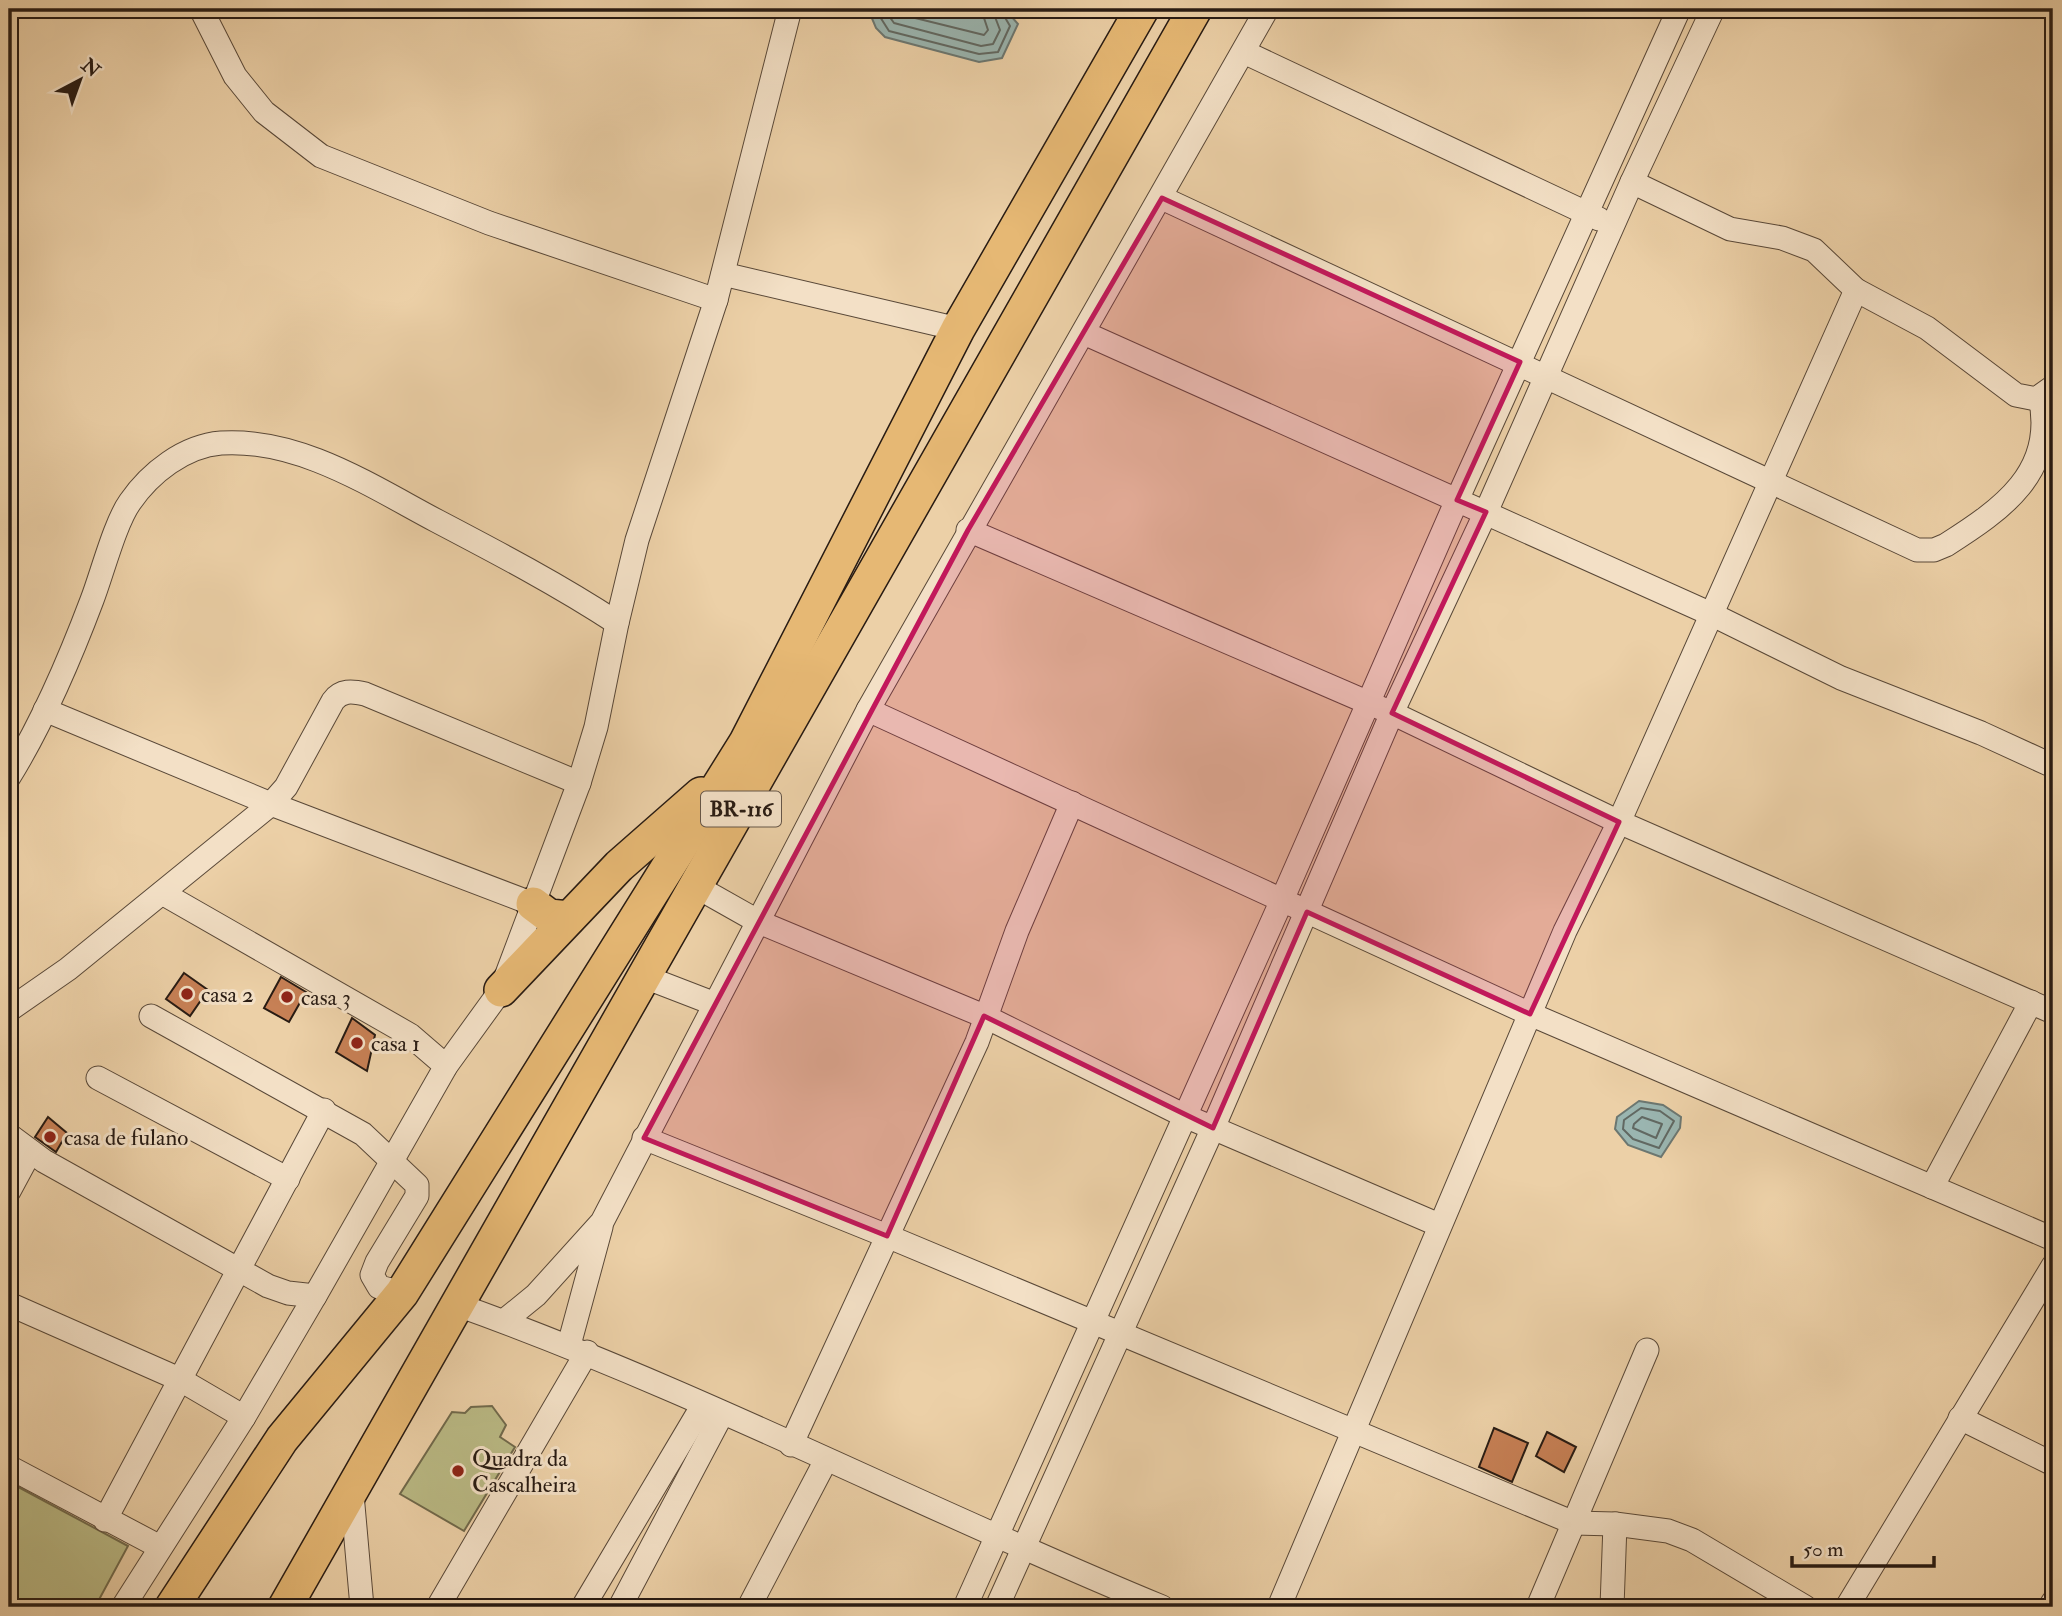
<svg xmlns="http://www.w3.org/2000/svg" width="2062" height="1616" font-family="'IM FELL Double Pica',serif">
  <style>
    .green { fill: #baba85; stroke: #716a4c; stroke-width: 2 }
    .water { fill: #9ab5b0; stroke: #6c7771; stroke-width: 2 }
    .lines { fill: none; stroke-linecap: round; stroke-linejoin: round }
    .shore { stroke: #616862; stroke-width: 2 }
    .building { fill: #c78055; stroke: #281b13; stroke-width: 2 }
    .minor-casing { stroke: #594838; stroke-width: 25 }
    .highway-casing { stroke: #281b13; stroke-width: 36 }
    .minor { stroke: #f3e0c6; stroke-width: 23 }
    .highway { stroke: #e6b874; stroke-width: 33 }
    .marked { fill: #c2185b; fill-opacity: 0.2; stroke: #c2185b; stroke-width: 5; stroke-linejoin: round }
    .poi-dot { fill: #8f2418; stroke: #f3e0c6; stroke-width: 2.5 }
    .labels { text-anchor: middle; stroke-width: 6; stroke-linejoin: round; paint-order: stroke }
    .shield { fill: #f3e0c6; stroke: #655649; stroke-width: 2 }
    .shield-label { font-size: 21px; font-weight: bold; fill: #281b13 }
    .poi-label { font-size: 23px; fill: #281b13; stroke: #f3e0c6; text-anchor: start }
  </style>
  <rect width="100%" height="100%" fill="#ecd0a7"/>
  <filter id="stains"><feTurbulence type="fractalNoise" baseFrequency=".00286" numOctaves="4"/><feColorMatrix values="0 0 0 0 .2 0 0 0 0 .09 0 0 0 0 .02 0 0 0 .5 -.17"/></filter>
  <radialGradient id="worn" r=".72"><stop offset=".6" stop-color="#630" stop-opacity="0"/><stop offset="1" stop-color="#630" stop-opacity=".3"/></radialGradient>
  <g class="green">
    <path d="M492,1406L506,1425L500,1437L515,1447L464,1531L400,1494L452,1412L465,1413L471,1407Z"/>
    <path d="M9,1482L128,1546L95,1607H9Z"/>
  </g>
  <g class="water">
    <path d="M868,9H1005L1018,24L1002,58L979,62L885,37L876,28Z"/>
    <path d="M1639,1101L1663,1105L1681,1117L1680,1128L1661,1157L1628,1145L1615,1129L1617,1117Z"/>
  </g>
  <g class="lines">
    <g class="shore">
      <path d="M875,9L889,31L979,54L998,52L1010,26L1000,9"/>
      <path d="M884,9L894,23L981,46L993,44L1000,30L992,9"/>
      <path d="M895,9L899,14L984,35L988,30L981,9"/>
      <path d="M1641,1108L1660,1111L1674,1121L1659,1148L1633,1139L1623,1129L1624,1120Z"/>
      <path d="M1642,1117L1662,1124L1656,1138L1633,1128L1634,1124Z"/>
    </g>
  </g>
  <g class="building">
    <path d="M184,973L208,990L190,1016L166,999Z"/>
    <path d="M281,977L306,992L289,1022L264,1008Z"/>
    <path d="M352,1018L375,1035L367,1071L336,1052Z"/>
    <path d="M48,1117L67,1133L56,1152L35,1137Z"/>
    <path d="M1494,1428L1528,1443L1512,1482L1479,1467Z"/>
    <path d="M1547,1432L1576,1447L1564,1472L1536,1456Z"/>
  </g>
  <g class="lines">
    <g class="minor-casing">
      <g id="minor">
        <path d="M201,9L235,76L264,112L321,156L489,223L716,300"/>
        <path d="M1244,52L1599,219"/>
        <path d="M1632,182L1730,229L1782,238L1814,250L1856,290L1927,328L2016,395L2036,399L2053,387"/>
        <path d="M1162,198L1917,550H1934L1946,545C2001,510 2057,472 2040,397"/>
        <path d="M723,274L958,329"/>
        <path d="M1084,333L1711,614L1841,678L1981,733L2053,766"/>
        <path d="M968,530L1392,713L1619,822L2053,1012"/>
        <path d="M45,710L271,804L533,904"/>
        <path d="M868,710L1530,1014L2053,1239"/>
        <path d="M9,777C43,722 69,661 92,600C102,574 115,523 130,502C150,473 184,446 221,443C299,438 371,486 437,521C498,553 559,585 617,623"/>
        <path d="M697,887L759,922L984,1016L1185,1116L1439,1225"/>
        <path d="M162,893L410,1035L446,1066"/>
        <path d="M645,977L715,1004"/>
        <path d="M9,1010L68,969L271,804L286,787L333,701C341,690 352,691 365,694L579,783"/>
        <path d="M151,1016L363,1134L417,1185V1196L377,1262L372,1275L379,1287L402,1293"/>
        <path d="M98,1078L288,1179"/>
        <path d="M9,1135L44,1161L268,1286L288,1293L315,1296L446,1066L501,990L579,783L596,727L617,623L637,540L716,300L790,9"/>
        <path d="M644,1138L887,1236L1574,1523L1615,1524L1668,1531L1692,1540L1805,1607"/>
        <path d="M1932,1187L2031,1002"/>
        <path d="M9,1191L30,1152"/>
        <path d="M9,1304L179,1379L244,1417"/>
        <path d="M458,1305C698,1391 925,1510 1162,1607"/>
        <path d="M504,1321L536,1295L602,1222L868,710L1267,9"/>
        <path d="M569,1345L601,1227"/>
        <path d="M1960,1418L2053,1464"/>
        <path d="M791,1445L977,1042L1017,931L1072,803"/>
        <path d="M9,1467L160,1547"/>
        <path d="M352,1494L362,1607"/>
        <path d="M105,1520L324,1110"/>
        <path d="M123,1607L244,1417L315,1296"/>
        <path d="M438,1607L587,1352"/>
        <path d="M583,1607L703,1405"/>
        <path d="M620,1607L722,1414"/>
        <path d="M749,1607L826,1460"/>
        <path d="M965,1607L1282,900L1457,500L1679,9"/>
        <path d="M997,1607L1213,1128L1392,713L1486,512L1632,182L1713,9"/>
        <path d="M1279,1607L1565,931L1619,822L1856,290"/>
        <path d="M1538,1607L1647,1350"/>
        <path d="M1612,1607L1615,1524"/>
        <path d="M1847,1607L2053,1266"/>
        <path d="M2050,1607L2053,1602"/>
      </g>
    </g>
    <g class="highway-casing">
      <g id="highway">
        <path d="M533,904L549,916L569,918"/>
        <path d="M501,990L619,866L701,794"/>
        <path d="M172,1607L282,1439L402,1293L746,742L958,329L1142,9"/>
        <path d="M285,1607L1195,9"/>
      </g>
    </g>
    <use href="#minor" class="minor"/>
    <use href="#highway" class="highway"/>
  </g>
  <path class="marked" d="M1162,198L1520,362L1457,500L1486,512L1392,713L1619,822L1530,1014L1307,912L1213,1128L984,1016L887,1236L644,1138L968,530Z"/>
  <g class="poi-dot">
    <circle cx="187" cy="994" r="7"/>
    <circle cx="287" cy="997" r="7"/>
    <circle cx="357" cy="1043" r="7"/>
    <circle cx="50" cy="1137" r="7"/>
    <circle cx="458" cy="1471" r="7"/>
  </g>
  <g class="labels">
    <rect class="shield" x="701" y="791.5" width="80" height="35" rx="5"/>
    <g class="shield-label">
      <text x="741" y="816">BR-116</text>
    </g>
    <g class="poi-label">
      <text x="201" y="1002">casa 2</text>
      <text x="301" y="1005">casa 3</text>
      <text x="371" y="1051">casa 1</text>
      <text x="64" y="1145">casa de fulano</text>
      <text x="472" y="1466">Quadra da<tspan x="472" dy="26">Cascalheira</tspan></text>
    </g>
  </g>
  <rect width="2062" height="1616" fill="none" stroke="#ecd0a7" stroke-width="35"/>
  <rect x="10" y="10" width="2041" height="1595" fill="none" stroke="#281b13" stroke-width="3.5"/>
  <rect x="18" y="18" width="2027" height="1581" fill="none" stroke="#281b13" stroke-width="2"/>
  <g transform="translate(80 80) rotate(41)" stroke="#f3e0c6" stroke-width="5" paint-order="stroke">
  <path d="M0-5L12 26L0 18L-12 26Z" fill="#281b13"/>
  <text y="-10" font-size="19" font-weight="bold" text-anchor="middle" fill="#281b13">N</text>
  </g>
  <path d="M1792 1556v10h142v-10" fill="none" stroke="#281b13" stroke-width="3.5"/>
  <text x="1803" y="1556" font-size="21" fill="#281b13" stroke="#f3e0c6" stroke-width="5" paint-order="stroke">50 m</text>
  <rect width="100%" height="100%" filter="url(#stains)"/>
  <rect width="100%" height="100%" fill="url(#worn)"/>
</svg>
